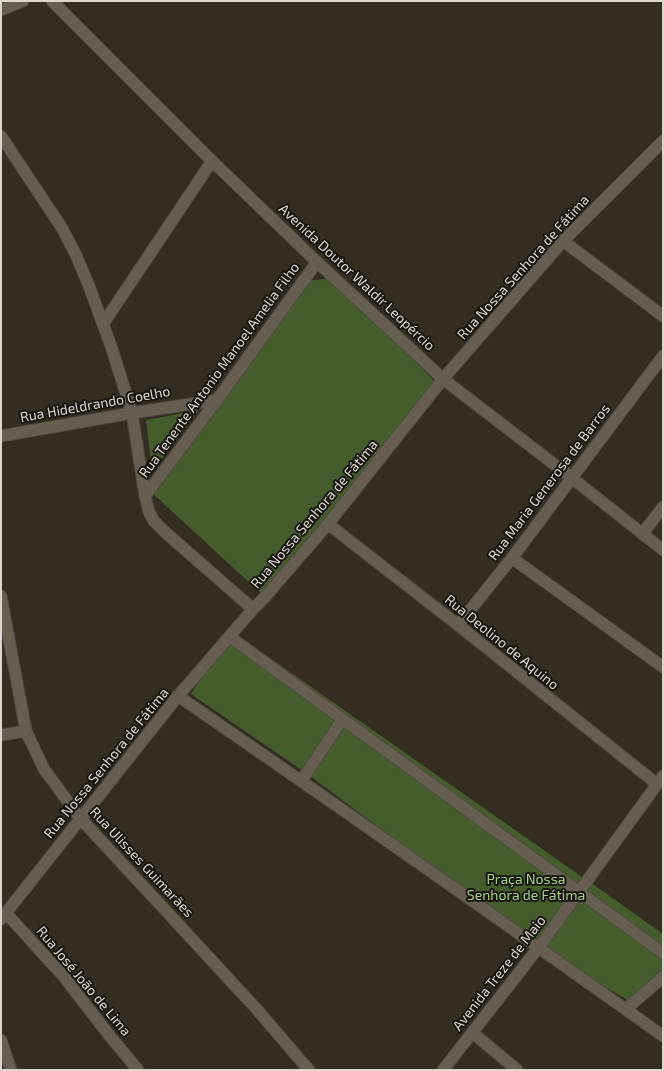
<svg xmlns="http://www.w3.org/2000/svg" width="664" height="1071" font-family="'Exo 2',sans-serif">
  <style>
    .green { fill: #455d2c }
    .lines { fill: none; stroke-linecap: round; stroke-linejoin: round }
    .minor-casing { stroke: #514b41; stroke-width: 13 }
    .minor { stroke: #665e51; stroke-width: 11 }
    .labels { text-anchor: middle; stroke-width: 4; stroke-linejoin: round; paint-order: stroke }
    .street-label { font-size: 14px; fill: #dbd6cf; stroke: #191611 }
    .park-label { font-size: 14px; fill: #a6cd81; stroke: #191611 }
  </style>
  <rect width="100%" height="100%" fill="#342d21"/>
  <g class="green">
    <path d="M334,278L438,385L265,597L151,492L304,281Z"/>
    <path d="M199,410L152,471L146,420Z"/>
    <path d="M230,630L582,877L547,944L587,880L663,934V978L636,1005L543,950L306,773L191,694Z"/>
  </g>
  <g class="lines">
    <g class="minor-casing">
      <g id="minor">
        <path d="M52,1L212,161L317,262L443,379L572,478L663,550"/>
        <path d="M1,10L23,1"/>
        <path d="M1,136L62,228L76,255L89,286L112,349L132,413L145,496L149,512L154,521L166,533L253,609"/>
        <path d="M563,241L663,316"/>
        <path d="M103,324L212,161"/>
        <path d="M1,436L132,413L217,400"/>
        <path d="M145,496L217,400L317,262"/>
        <path d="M328,524L458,625L657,784"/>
        <path d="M642,534L663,507"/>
        <path d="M512,558L663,667"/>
        <path d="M1,596L26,731L44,769L80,818L253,1005L309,1070"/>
        <path d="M458,625L512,558L663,356"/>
        <path d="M230,637L663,953"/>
        <path d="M178,696C341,808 502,921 663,1036"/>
        <path d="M1,735L26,731"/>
        <path d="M301,781L342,720"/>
        <path d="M6,913L64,977L109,1035L138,1070"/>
        <path d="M1,919L178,696L253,609L265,597L328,524L443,379L563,241L663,141"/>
        <path d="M626,1009L663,977"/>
        <path d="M473,1033L517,1070"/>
        <path d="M1,1040L11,1070"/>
        <path d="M443,1070L539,947L663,776"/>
      </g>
    </g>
    <use href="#minor" class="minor"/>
  </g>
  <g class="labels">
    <g class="street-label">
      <text transform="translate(523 267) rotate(-48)" y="5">Rua Nossa Senhora de Fátima</text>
      <text transform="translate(357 277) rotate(43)" y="5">Avenida Doutor Waldir Leopércio</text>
      <text transform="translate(219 370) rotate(-54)" y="5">Rua Tenente Antonio Manoel Amelia Filho</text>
      <text transform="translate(95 404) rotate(-10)" y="5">Rua Hideldrando Coelho</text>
      <text transform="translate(549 482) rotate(-53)" y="5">Rua Maria Generosa de Barros</text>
      <text transform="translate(314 514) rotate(-50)" y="5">Rua Nossa Senhora de Fátima</text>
      <text transform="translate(502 642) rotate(39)" y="5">Rua Deolino de Aquino</text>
      <text transform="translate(106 763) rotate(-51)" y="5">Rua Nossa Senhora de Fátima</text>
      <text transform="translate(142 862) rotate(47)" y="5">Rua Ulisses Guimarães</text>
      <text transform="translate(499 973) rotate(-52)" y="5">Avenida Treze de Maio</text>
      <text transform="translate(84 981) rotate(50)" y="5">Rua José João de Lima</text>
    </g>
    <g class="park-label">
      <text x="526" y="884">Praça Nossa<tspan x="526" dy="16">Senhora de Fátima</tspan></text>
    </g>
  </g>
  <rect width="664" height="1071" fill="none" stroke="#dbd6cf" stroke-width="4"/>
</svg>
